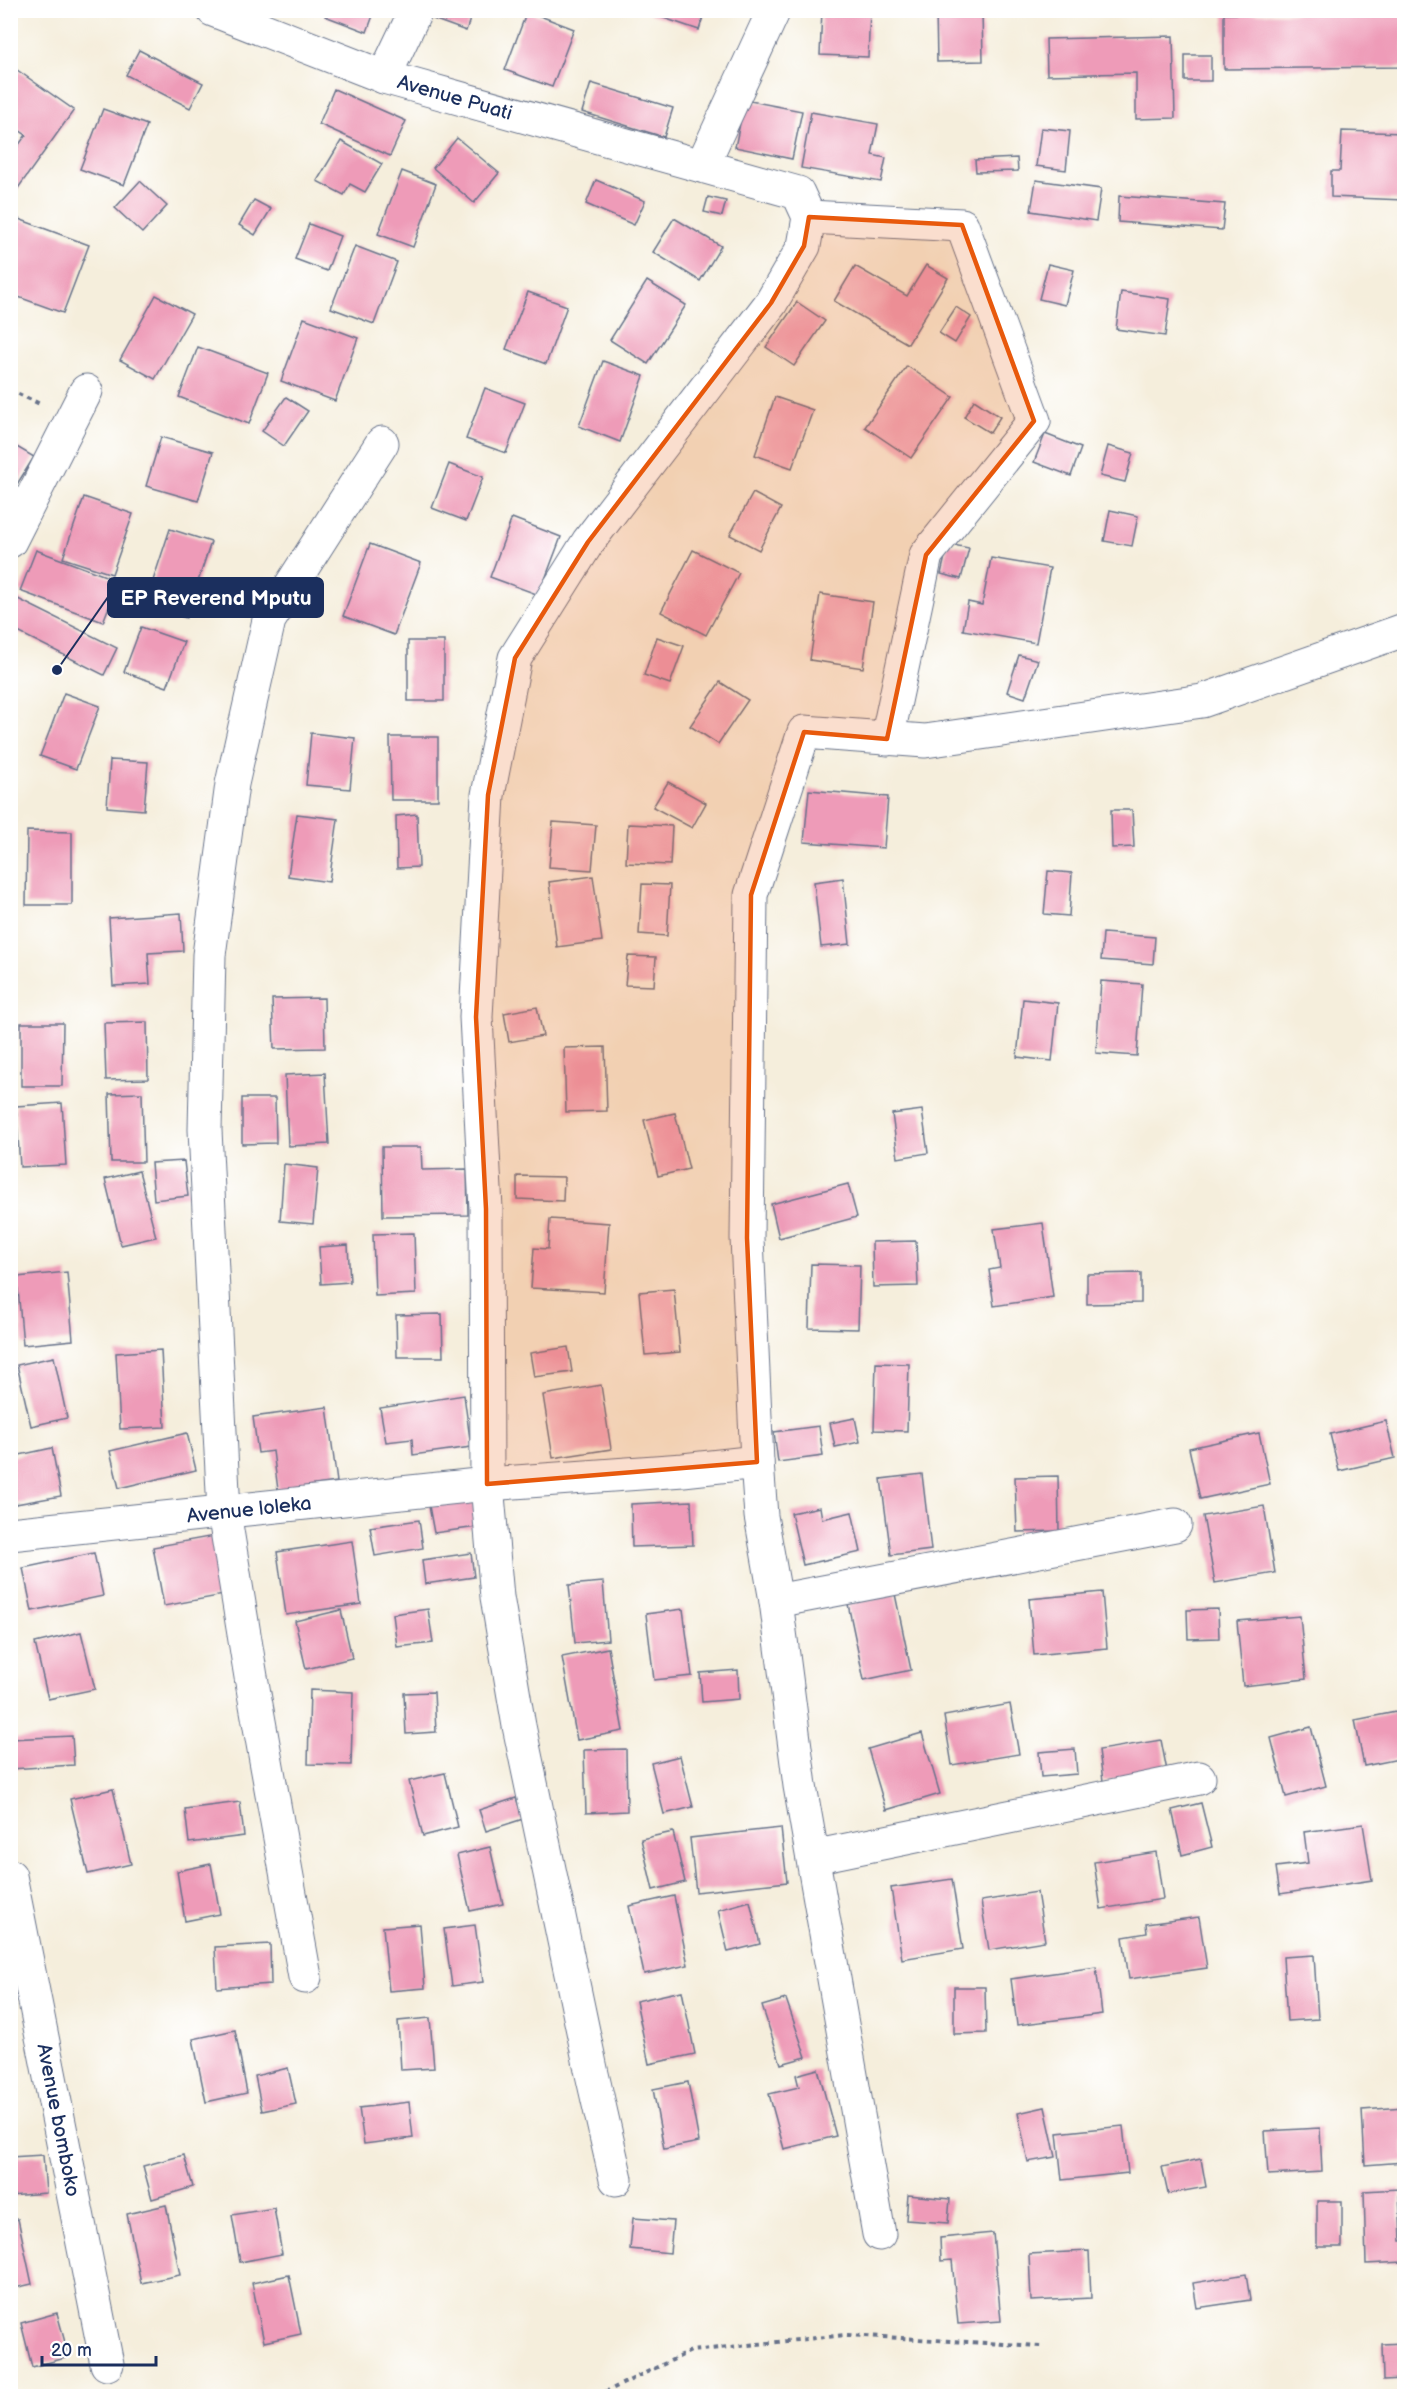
<svg xmlns="http://www.w3.org/2000/svg" width="1415" height="2407" font-family="'Balsamiq Sans',sans-serif">
  <style>
    .building { fill: #ee9bb8 }
    .lines { fill: none; stroke-linecap: round; stroke-linejoin: round }
    .minor-casing { stroke: #67728a; stroke-width: 35 }
    .path { stroke: #67728a; stroke-width: 4; stroke-dasharray: 4.5 4.5; stroke-linecap: butt }
    .minor { stroke: #fff; stroke-width: 33 }
    .marked { fill: #e8590c; fill-opacity: 0.2; stroke: #e8590c; stroke-width: 4.5; stroke-linejoin: round }
    .labels { text-anchor: middle; stroke-width: 4.5; stroke-linejoin: round; paint-order: stroke }
    .street-label { font-size: 20px; fill: #1b2f5e; stroke: #fff }
    .leader { fill: none; stroke: #1b2f5e; stroke-width: 2 }
    .callout-dot { fill: #1b2f5e; stroke: #fff; stroke-width: 2 }
    .callout { fill: #1b2f5e; stroke: #1b2f5e; stroke-width: 2 }
    .callout-label { font-size: 21px; text-anchor: middle; font-weight: bold; fill: #fff }
  </style>
  <rect width="100%" height="100%" fill="#fff"/>
  <filter id="ink" filterUnits="userSpaceOnUse"><feTurbulence type="fractalNoise" baseFrequency=".0167" numOctaves="2"/><feDisplacementMap in="SourceGraphic" scale="12" xChannelSelector="R" yChannelSelector="G"/><feConvolveMatrix kernelMatrix="1 2 1 2 8 2 1 2 1" color-interpolation-filters="sRGB"/></filter>
  <filter id="wash" filterUnits="userSpaceOnUse"><feTurbulence type="fractalNoise" baseFrequency=".008" numOctaves="4" result="noise"/><feDisplacementMap in="SourceGraphic" scale="24" xChannelSelector="R" yChannelSelector="G"/><feGaussianBlur stdDeviation="1.35" result="paint"/><feColorMatrix in="noise" values="0 0 0 0 0 0 0 0 0 0 0 0 0 0 0 0 0 1.4 0 .05"/><feComposite in="paint" operator="in"/></filter>
  <g filter="url(#wash)">
    <rect width="100%" height="100%" fill="#f5eedc"/>
    <g id="blocks">
      <g class="building">
        <path d="M327,10H375L367,32L325,16Z"/>
        <path d="M436,10H473L466,31L433,19Z"/>
        <path d="M650,10H705L699,30L649,13Z"/>
        <path d="M822,10H870L868,57L820,55Z"/>
        <path d="M936,10H982L983,61L937,62Z"/>
        <path d="M527,11L574,29L552,87L505,70Z"/>
        <path d="M1404,12V67L1224,69V14Z"/>
        <path d="M1173,36L1175,118L1136,119V73L1047,75L1046,39Z"/>
        <path d="M139,50L203,83L190,108L126,75Z"/>
        <rect x="1185" y="55" width="26" height="26"/>
        <path d="M10,65L74,110L16,191L10,187V157L26,135L10,124Z"/>
        <path d="M591,83L673,108L664,137L582,112Z"/>
        <path d="M334,89L406,121L390,156L319,124Z"/>
        <path d="M745,100L802,111L792,159L735,147Z"/>
        <path d="M103,109L147,125L124,185L80,169Z"/>
        <path d="M811,112L878,124L872,155L886,158L881,182L801,168Z"/>
        <path d="M1041,128L1070,131L1066,170L1036,166Z"/>
        <path d="M1342,131L1404,133V200L1331,197V171H1340Z"/>
        <path d="M457,138L499,173L474,203L433,168Z"/>
        <path d="M341,141L382,164L365,192L350,184L344,195L317,181Z"/>
        <path d="M1017,158L1018,171L976,172L975,160Z"/>
        <path d="M402,171L436,184L413,247L378,234Z"/>
        <path d="M596,180L645,201L634,225L586,204Z"/>
        <path d="M1036,180L1101,189L1096,221L1031,211Z"/>
        <path d="M140,181L167,206L142,233L115,208Z"/>
        <path d="M1119,196L1225,204L1222,230L1118,222Z"/>
        <path d="M708,197L726,201L722,216L704,212Z"/>
        <path d="M254,200L271,209L255,235L239,225Z"/>
        <path d="M16,218L89,245L63,313L10,294V233Z"/>
        <path d="M674,218L721,246L700,281L653,252Z"/>
        <path d="M309,224L340,236L327,271L295,259Z"/>
        <path d="M355,246L397,262L374,324L331,308Z"/>
        <path d="M1048,264L1074,270L1065,305L1039,299Z"/>
        <path d="M926,265L948,278L908,344L834,301L855,266L907,296Z"/>
        <path d="M647,281L686,305L648,364L610,340Z"/>
        <path d="M528,292L567,306L546,364L506,349Z"/>
        <path d="M1121,292L1170,299L1165,336L1116,329Z"/>
        <path d="M156,295L192,314L155,379L120,360Z"/>
        <path d="M797,302L825,321L794,366L766,347Z"/>
        <path d="M956,307L971,317L955,343L939,333Z"/>
        <path d="M304,318L358,338L335,401L281,381Z"/>
        <path d="M198,347L268,373L249,424L179,397Z"/>
        <path d="M603,361L644,376L620,442L579,426Z"/>
        <path d="M907,366L953,397L911,458L865,427Z"/>
        <path d="M485,388L525,403L506,453L466,439Z"/>
        <path d="M286,397L308,411L284,446L262,431Z"/>
        <path d="M775,397L813,410L792,468L755,455Z"/>
        <path d="M974,400L1000,417L990,433L964,417Z"/>
        <path d="M1045,434L1081,448L1071,476L1034,462Z"/>
        <path d="M161,437L213,452L198,501L146,486Z"/>
        <path d="M10,443L34,457L14,489L10,487Z"/>
        <path d="M1108,446L1133,453L1125,482L1100,476Z"/>
        <path d="M449,464L483,477L466,521L432,508Z"/>
        <path d="M753,493L781,508L759,550L730,535Z"/>
        <path d="M84,497L133,514L112,574L63,558Z"/>
        <path d="M1110,510L1138,516L1132,546L1104,541Z"/>
        <path d="M512,518L561,537L539,595L490,577Z"/>
        <path d="M170,529L211,542L186,618L145,605Z"/>
        <path d="M370,544L421,563L394,635L343,616Z"/>
        <path d="M948,544L969,548L961,579L941,574Z"/>
        <path d="M36,550L119,581L103,622L20,591Z"/>
        <path d="M693,550L739,573L706,635L661,612Z"/>
        <path d="M991,558L1050,568L1036,643L963,630L968,602L982,605Z"/>
        <path d="M820,594L873,602L863,668L810,660Z"/>
        <path d="M10,595L117,648L104,675L10,628Z"/>
        <path d="M141,627L184,642L167,687L124,672Z"/>
        <path d="M657,637L684,646L670,684L644,675Z"/>
        <rect x="408" y="641" width="36" height="60"/>
        <path d="M1019,655L1038,660L1025,698L1007,692Z"/>
        <path d="M720,682L748,700L718,744L690,726Z"/>
        <path d="M64,693L100,706L76,769L40,756Z"/>
        <path d="M311,733L355,738L350,789L306,785Z"/>
        <path d="M390,737H438V800H391Z"/>
        <path d="M110,760L148,762L144,810L107,807Z"/>
        <path d="M668,782L706,803L692,828L653,807Z"/>
        <path d="M809,790L888,797L884,848L804,842Z"/>
        <path d="M1111,810H1132L1134,847L1112,848Z"/>
        <path d="M297,814L338,819L329,882L288,876Z"/>
        <path d="M417,814L419,867L397,868L396,816Z"/>
        <path d="M553,822L596,825L592,870L549,867Z"/>
        <path d="M628,824L672,826L670,865L626,863Z"/>
        <path d="M27,831L72,832V905H26Z"/>
        <path d="M1048,871L1072,873L1069,916L1044,914Z"/>
        <path d="M593,876L602,941L557,947L549,882Z"/>
        <path d="M843,878L850,944L821,947L814,882Z"/>
        <path d="M642,884L670,885L667,936L639,934Z"/>
        <path d="M181,913L183,951L148,953L150,984L113,986L109,918Z"/>
        <path d="M1103,933L1155,937L1153,964L1101,960Z"/>
        <path d="M628,956L656,957L654,986L625,985Z"/>
        <path d="M1101,981L1142,984L1137,1056L1096,1053Z"/>
        <path d="M324,998L325,1048L274,1049L272,999Z"/>
        <path d="M1023,999L1058,1003L1052,1061L1017,1057Z"/>
        <path d="M537,1007L543,1036L509,1042L504,1013Z"/>
        <path d="M147,1022L148,1079L106,1080L104,1023Z"/>
        <path d="M21,1023H63L62,1086H21Z"/>
        <path d="M605,1047L607,1111L566,1112L564,1048Z"/>
        <path d="M325,1073L329,1144L288,1146L285,1075Z"/>
        <path d="M142,1093L144,1162H111L109,1094Z"/>
        <path d="M242,1098H275L276,1143L242,1144Z"/>
        <path d="M62,1103L66,1165L20,1167L16,1106Z"/>
        <path d="M922,1110L928,1153L898,1158L892,1114Z"/>
        <path d="M675,1113L689,1169L658,1176L644,1120Z"/>
        <path d="M382,1147H421L422,1170L467,1169L468,1215L383,1216Z"/>
        <path d="M184,1161L188,1196L154,1200L151,1163Z"/>
        <path d="M284,1164L318,1168L313,1224L280,1221Z"/>
        <path d="M139,1171L156,1237L121,1245L105,1179Z"/>
        <path d="M517,1176L564,1177L563,1201L517,1199Z"/>
        <path d="M848,1184L857,1217L779,1238L771,1204Z"/>
        <path d="M550,1219L609,1223L604,1292L531,1288L534,1248L548,1249Z"/>
        <path d="M1043,1223L1053,1297L994,1306L989,1270L1000,1268L994,1229Z"/>
        <path d="M414,1233L416,1294L375,1296L373,1234Z"/>
        <path d="M916,1241L918,1286L873,1287L872,1242Z"/>
        <path d="M348,1245L350,1282L321,1284L319,1247Z"/>
        <path d="M811,1264L860,1265L858,1329L809,1328Z"/>
        <path d="M67,1272L73,1340L23,1345L17,1277Z"/>
        <path d="M1141,1273V1303L1087,1304V1274Z"/>
        <path d="M674,1289L680,1352L645,1355L639,1292Z"/>
        <path d="M442,1314L443,1357H397L396,1315Z"/>
        <path d="M568,1347L572,1372L534,1377L530,1353Z"/>
        <path d="M161,1350L165,1427L120,1429L116,1353Z"/>
        <path d="M54,1357L67,1418L31,1426L17,1365Z"/>
        <path d="M876,1363L909,1364L907,1431L874,1430Z"/>
        <path d="M601,1385L611,1449L553,1458L543,1395Z"/>
        <path d="M464,1395L471,1447L413,1455L412,1439L386,1442L380,1408Z"/>
        <path d="M327,1407L337,1482L278,1490L273,1451L258,1453L253,1417Z"/>
        <path d="M855,1418L860,1442L835,1447L830,1423Z"/>
        <path d="M1386,1421L1395,1458L1339,1471L1330,1434Z"/>
        <path d="M819,1426L823,1456L778,1462L774,1432Z"/>
        <path d="M187,1433L196,1470L119,1488L110,1451Z"/>
        <path d="M1259,1433L1270,1484L1200,1499L1189,1448Z"/>
        <path d="M52,1448L61,1496L10,1505V1457Z"/>
        <path d="M922,1474L931,1550L891,1555L881,1479Z"/>
        <path d="M1058,1476L1059,1531L1017,1532L1015,1477Z"/>
        <path d="M473,1499L477,1527L434,1533L429,1506Z"/>
        <path d="M691,1501L693,1545L632,1547L631,1504Z"/>
        <path d="M1264,1506L1275,1573L1215,1583L1203,1516Z"/>
        <path d="M820,1507L822,1519L852,1512L861,1552L803,1565L791,1513Z"/>
        <path d="M419,1520L423,1548L375,1556L370,1527Z"/>
        <path d="M214,1536L224,1595L164,1606L153,1547Z"/>
        <path d="M352,1541L361,1604L286,1615L277,1552Z"/>
        <path d="M94,1553L103,1596L32,1611L23,1568Z"/>
        <path d="M471,1553L474,1577L425,1584L422,1560Z"/>
        <path d="M603,1582L608,1640L575,1643L569,1585Z"/>
        <path d="M1102,1592L1107,1648L1034,1655L1029,1599Z"/>
        <path d="M895,1594L911,1670L864,1680L848,1604Z"/>
        <path d="M428,1609L433,1643L397,1647L393,1614Z"/>
        <path d="M683,1609L692,1676L654,1680L646,1614Z"/>
        <path d="M1218,1609L1219,1638L1188,1639L1187,1610Z"/>
        <path d="M341,1610L352,1658L306,1669L295,1621Z"/>
        <path d="M1300,1616L1306,1679L1243,1686L1237,1621Z"/>
        <path d="M81,1632L95,1689L48,1699L35,1643Z"/>
        <path d="M608,1648L623,1731L577,1740L562,1657Z"/>
        <path d="M738,1670L739,1699L702,1702L700,1673Z"/>
        <path d="M310,1690L353,1692L351,1765L308,1764Z"/>
        <path d="M434,1692L436,1732L406,1734L404,1693Z"/>
        <path d="M1010,1704L1019,1754L952,1765L944,1716Z"/>
        <path d="M1396,1712L1404,1758L1364,1766L1355,1720Z"/>
        <path d="M1311,1727L1326,1786L1286,1797L1271,1738Z"/>
        <path d="M922,1733L940,1794L886,1810L868,1749Z"/>
        <path d="M72,1736L74,1765L10,1769V1739Z"/>
        <path d="M1161,1740L1167,1771L1103,1781L1099,1750Z"/>
        <path d="M626,1749L627,1811L586,1813L584,1750Z"/>
        <path d="M1075,1749L1077,1774L1041,1777L1039,1752Z"/>
        <path d="M680,1756L693,1807L664,1814L651,1763Z"/>
        <path d="M445,1773L458,1827L423,1836L409,1781Z"/>
        <path d="M113,1789L131,1864L88,1874L70,1799Z"/>
        <path d="M516,1798L523,1819L486,1831L479,1810Z"/>
        <path d="M240,1802L244,1836L189,1843L185,1809Z"/>
        <path d="M1201,1803L1212,1847L1182,1855L1172,1810Z"/>
        <path d="M1363,1824L1372,1880L1280,1894L1276,1867L1308,1863L1304,1832Z"/>
        <path d="M781,1828L787,1882L696,1892L690,1838Z"/>
        <path d="M673,1832L685,1882L653,1890L641,1839Z"/>
        <path d="M490,1847L503,1904L470,1911L457,1855Z"/>
        <path d="M1156,1852L1163,1899L1101,1909L1094,1862Z"/>
        <path d="M211,1864L220,1914L185,1921L177,1871Z"/>
        <path d="M952,1879L963,1949L902,1959L891,1888Z"/>
        <path d="M1037,1892L1045,1941L989,1950L981,1901Z"/>
        <path d="M674,1896L688,1965L644,1974L629,1906Z"/>
        <path d="M750,1901L760,1944L728,1952L718,1910Z"/>
        <path d="M1199,1917L1207,1968L1129,1979L1123,1937L1147,1933L1146,1924Z"/>
        <path d="M420,1924L425,1988L389,1991L383,1927Z"/>
        <path d="M475,1925L483,1982L452,1986L444,1929Z"/>
        <path d="M270,1944L271,1984L217,1988L215,1947Z"/>
        <path d="M1314,1955L1318,2019L1287,2021L1283,1957Z"/>
        <path d="M1096,1967L1102,2014L1017,2025L1011,1979Z"/>
        <path d="M954,1987H985L986,2033L954,2034Z"/>
        <path d="M682,1991L695,2054L649,2064L636,2001Z"/>
        <path d="M786,1999L806,2057L781,2064L762,2006Z"/>
        <path d="M430,2018L434,2068L401,2070L398,2021Z"/>
        <path d="M235,2030L247,2093L206,2102L193,2039Z"/>
        <path d="M288,2068L296,2104L262,2111L255,2076Z"/>
        <path d="M818,2069L836,2136L784,2149L769,2094L799,2087L796,2075Z"/>
        <path d="M688,2082L699,2142L664,2149L653,2089Z"/>
        <path d="M409,2102L413,2138L364,2144L359,2108Z"/>
        <path d="M1045,2107L1056,2157L1028,2162L1018,2113Z"/>
        <path d="M1404,2107V2162L1365,2165L1362,2110Z"/>
        <path d="M1123,2126L1128,2173L1062,2180L1057,2133Z"/>
        <path d="M1320,2128L1322,2172L1268,2175L1265,2131Z"/>
        <path d="M43,2155L46,2193L10,2196V2157Z"/>
        <path d="M184,2155L193,2187L152,2199L143,2166Z"/>
        <path d="M1201,2159L1206,2187L1168,2194L1162,2167Z"/>
        <path d="M1399,2189L1401,2241H1404V2262L1366,2264L1364,2191Z"/>
        <path d="M908,2195L950,2199L948,2223L906,2220Z"/>
        <rect x="1317" y="2201" width="25" height="46"/>
        <path d="M166,2205L180,2275L141,2283L127,2214Z"/>
        <path d="M274,2208L282,2254L240,2262L232,2215Z"/>
        <path d="M633,2218L673,2221L670,2253L630,2249Z"/>
        <path d="M18,2219L32,2284L10,2289V2221Z"/>
        <path d="M993,2233L1001,2321L958,2324L952,2260L941,2261L940,2238Z"/>
        <path d="M1089,2251L1091,2298L1031,2301L1029,2254Z"/>
        <path d="M1246,2274L1250,2300L1197,2308L1193,2283Z"/>
        <path d="M289,2275L301,2334L264,2342L252,2283Z"/>
        <path d="M57,2313L69,2357L32,2367L21,2323Z"/>
        <path d="M1404,2343V2379L1383,2380L1382,2344Z"/>
      </g>
    </g>
  </g>
  <g filter="url(#ink)">
    <use href="#blocks" fill-opacity="0" stroke="#67728a" stroke-width="1.5"/>
    <g class="lines">
      <g class="minor-casing">
        <g id="minor">
          <path d="M213,10L384,77L798,193L809,217L804,246L771,303L588,542L515,658L488,795L476,1017L486,1209L487,1484L497,1597L519,1726L592,2074L616,2179"/>
          <path d="M384,77L416,10"/>
          <path d="M702,166L774,10"/>
          <path d="M809,217L962,225L1034,421L926,555L887,739"/>
          <path d="M10,541L86,391"/>
          <path d="M757,1462L747,1238L751,895L804,732L925,741L1202,701L1404,630"/>
          <path d="M10,1534L487,1484L683,1470L757,1462L761,1516L776,1601L800,1786L879,2234"/>
          <path d="M776,1601L1175,1525"/>
          <path d="M813,1857L1199,1778"/>
          <path d="M10,1876L107,2364"/>
          <path d="M305,1977L251,1677L224,1512L205,1130L209,955L232,784L269,620L382,443"/>
        </g>
      </g>
      <g class="path">
        <path d="M10,390L40,404"/>
        <path d="M597,2396L691,2351L845,2335L1042,2346"/>
      </g>
      <use href="#minor" class="minor"/>
    </g>
  </g>
  <path class="marked" d="M809,217L962,225L1034,421L926,555L887,739L804,732L751,895L747,1238L757,1462L487,1484L486,1209L476,1017L488,795L515,658L588,542L771,303L804,246Z"/>
  <g class="labels">
    <g class="street-label">
      <text transform="translate(455 97) rotate(16)" y="7">Avenue Puati</text>
      <text transform="translate(249 1509) rotate(-6)" y="7">Avenue loleka</text>
      <text transform="translate(59 2120) rotate(79)" y="7">Avenue bomboko</text>
    </g>
  </g>
  <path class="leader" d="M57 670L108 597"/>
  <circle class="callout-dot" cx="57" cy="670" r="6"/>
  <rect class="callout" x="108" y="578" width="215" height="39" rx="6"/>
  <g class="callout-label">
    <text x="216" y="605">EP Reverend Mputu</text>
  </g>
  <rect width="1415" height="2407" fill="none" stroke="#fff" stroke-width="36"/>
  <path d="M42 2356v9h114v-9" fill="none" stroke="#1b2f5e" stroke-width="3"/>
  <text x="51" y="2356" font-size="18" fill="#1b2f5e" stroke="#ffffff" stroke-width="4.5" paint-order="stroke">20 m</text>
</svg>
